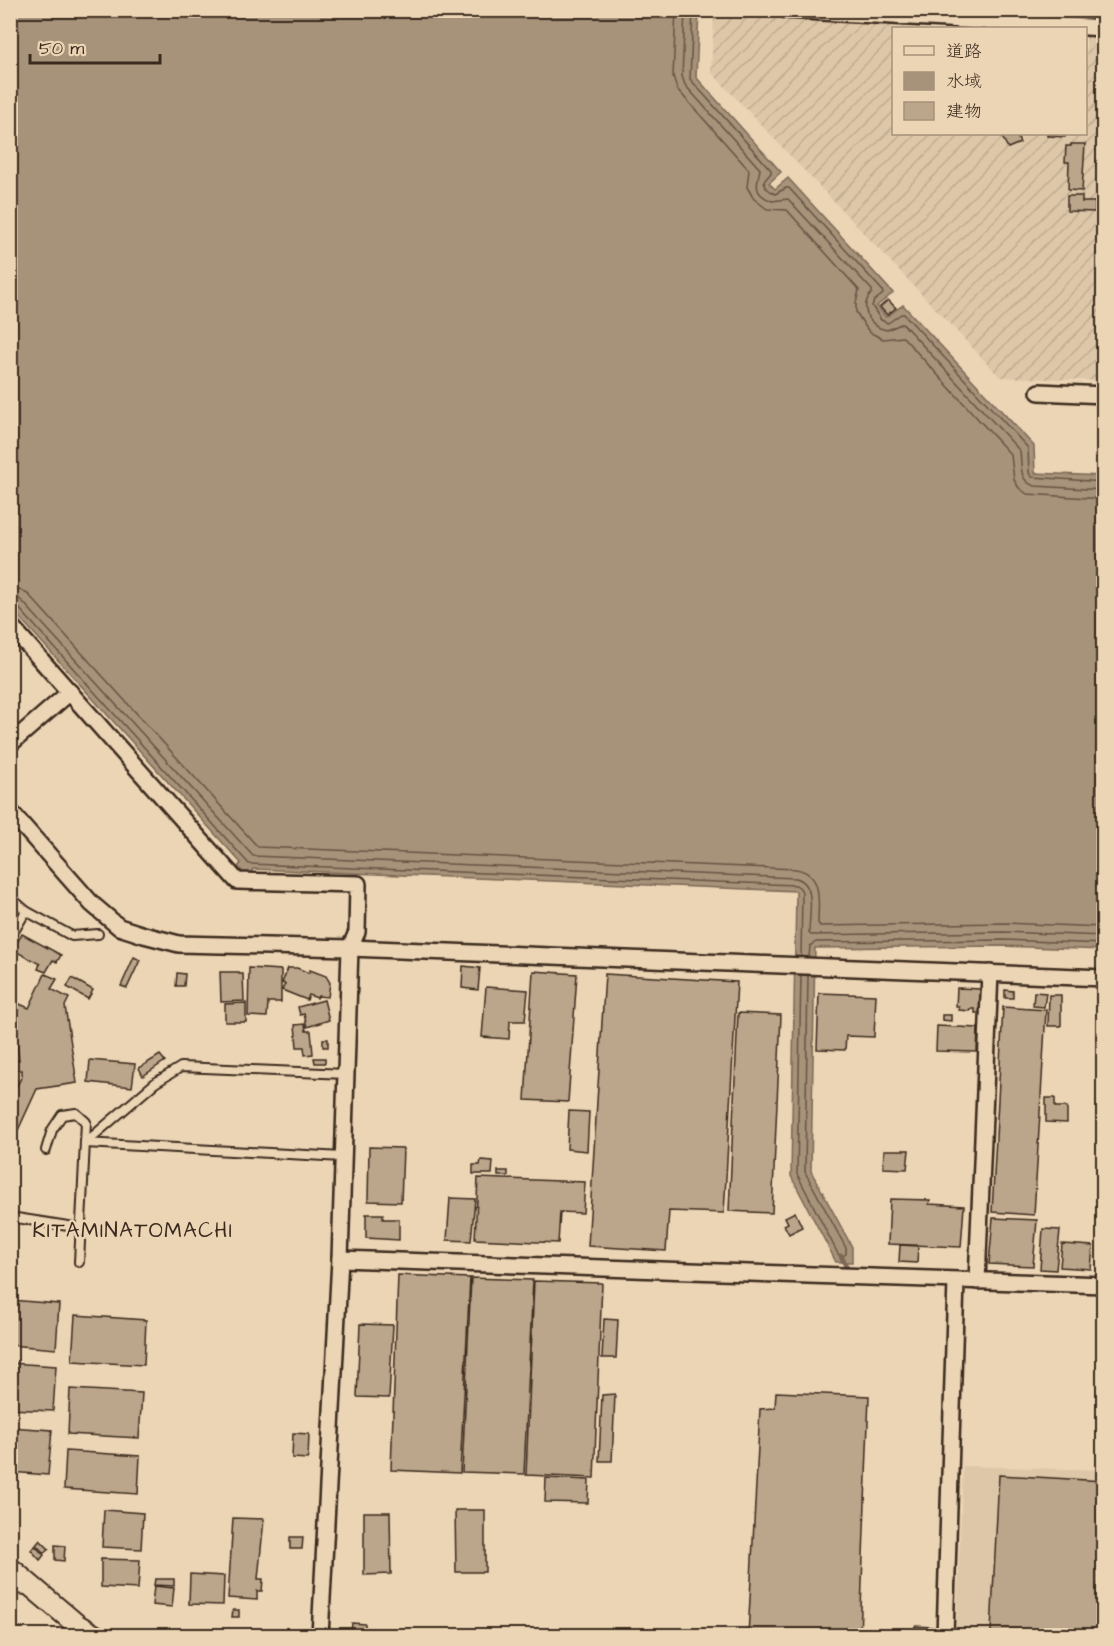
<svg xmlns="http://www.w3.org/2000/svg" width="1114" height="1646" font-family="'Architects Daughter','Klee One',sans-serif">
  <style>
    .built { fill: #ddc7a8 }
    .industrial { fill: url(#industrial-furrows) }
    .water { fill: #a7927a; stroke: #7c6855; stroke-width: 1.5 }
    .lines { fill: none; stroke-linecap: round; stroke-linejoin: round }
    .shore { stroke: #665443; stroke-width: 1.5 }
    .stream { stroke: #7c6855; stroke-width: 5 }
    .building { fill: #bba68b; stroke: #3b2a1e; stroke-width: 1.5 }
    .service-casing { stroke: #3b2a1e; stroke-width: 12 }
    .minor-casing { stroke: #3b2a1e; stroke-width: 20 }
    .tertiary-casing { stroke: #3b2a1e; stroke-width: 24 }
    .service { stroke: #ecd5b5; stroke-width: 8 }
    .minor { stroke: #ecd5b5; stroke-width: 15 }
    .tertiary { stroke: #ecd5b5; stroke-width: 20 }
    .labels { text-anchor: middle; stroke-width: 5; stroke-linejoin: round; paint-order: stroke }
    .quarter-label { font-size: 21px; letter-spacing: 1.5px; fill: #3b2a1e; stroke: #ecd5b5 }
  </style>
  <defs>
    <pattern id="industrial-furrows" width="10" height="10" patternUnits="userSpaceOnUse" patternTransform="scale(1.5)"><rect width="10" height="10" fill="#ddc7a8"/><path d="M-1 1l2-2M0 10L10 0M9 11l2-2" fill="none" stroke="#bfab90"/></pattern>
  </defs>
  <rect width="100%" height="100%" fill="#ecd5b5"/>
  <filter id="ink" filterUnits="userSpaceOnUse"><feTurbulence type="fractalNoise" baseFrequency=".0167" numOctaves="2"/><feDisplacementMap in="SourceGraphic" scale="12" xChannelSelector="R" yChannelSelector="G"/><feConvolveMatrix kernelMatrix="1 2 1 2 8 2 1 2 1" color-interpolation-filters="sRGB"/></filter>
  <g filter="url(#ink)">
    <path class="built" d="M963,1466L1103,1470V1635L956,1636Z"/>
    <g class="industrial">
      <path d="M931,11H1103V19Z"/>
      <path d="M714,15L956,28H894V134H1086V36L1103,37V381L1000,377L711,72Z"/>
    </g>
    <path class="water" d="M10,11H699L696,77L781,172L769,183L775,189L788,178L893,293L877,306L886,317L903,305L1034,446L1035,473L1103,476V950L1003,946L815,948L811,1171L852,1247V1262H836L791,1176L796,891L253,869L248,877L238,867L241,863L11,608Z"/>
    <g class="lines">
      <g class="shore">
        <path d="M676,10L673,76L677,89L749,170L747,187L754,199L767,209L787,210L859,290L856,303V312L869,332L883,339L903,337L1011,455L1014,480L1019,488L1027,494L1104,499"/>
        <path d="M685,10L682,76L685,85L760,169C757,184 752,193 772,201L788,199L872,290V293C858,306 869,328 887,330L901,324L904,325L1020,451C1022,465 1018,481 1035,486L1104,490"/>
        <path d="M693,10L690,79L771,170V173L764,181L766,188L775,194L786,188H789L882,290L883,294L874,301L872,306L881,320L888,323L901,314H904L1028,448L1029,473L1032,477L1104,482"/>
        <path d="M10,588L21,590L29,595L258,847L796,869C824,874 818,902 818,923L820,926L1004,923L1104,927"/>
        <path d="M10,597L18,598L23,602L253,856L796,878C817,883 809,915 809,933L811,935L1004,932L1104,936"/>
        <path d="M10,605L18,607L249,864L796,885L800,888L802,892L801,957"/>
        <path d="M809,957L810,946L816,942L1004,940L1104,944"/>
        <path d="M801,975L797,1174L838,1254L843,1256L846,1254V1248L805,1172L808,975"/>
      </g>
      <path class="stream" d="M841,1256L847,1268"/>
    </g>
    <g class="building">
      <path d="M1004,134H1016L1020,143L1008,148L1001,135Z"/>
      <path d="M1047,134H1065V137L1047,136Z"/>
      <path d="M1071,144H1085L1082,191L1068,190L1069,162H1065L1066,146H1071Z"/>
      <path d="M1067,196H1082V202H1095V212L1067,211Z"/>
      <path d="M888,300L896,308L887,315L880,307Z"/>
      <path d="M22,934L61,955L57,962L53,960L46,972L38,969L40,964L13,950Z"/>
      <path d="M134,957L140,960L127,988L121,986Z"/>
      <path d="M463,966L480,968L478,990L462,988Z"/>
      <path d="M249,968L281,970V1002H268L267,1017L248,1016Z"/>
      <path d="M288,968H297L309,973L310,970L326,976L330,983L328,997L318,996L317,998L309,995L307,1000L282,990L285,984L282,983Z"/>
      <path d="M533,971L577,974L568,1102L525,1100Z"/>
      <path d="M220,972H239V974H243L244,1001L221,1002Z"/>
      <path d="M177,973L185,974L184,986H176Z"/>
      <path d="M45,974L57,979L51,989L69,998L65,1006L77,1083L37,1089L13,1141L10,1140V1099L22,1076V1070H14L12,1060H19L14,1018L10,1019V1000L29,1008Z"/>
      <path d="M605,974L737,982L724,1213L669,1211L666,1251L588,1246Z"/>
      <path d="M72,978L93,990L88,999L67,987Z"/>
      <path d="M486,987L528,990L525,1021H510L509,1039L482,1037Z"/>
      <path d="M957,988L981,989L980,1013H975V1009H970V1011L959,1010V1007H956Z"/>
      <path d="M1005,990L1013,991V998H1005Z"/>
      <path d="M1034,992L1046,993L1044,1007L1033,1006Z"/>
      <path d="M819,993L876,995L874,1037L846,1036L845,1050L817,1049Z"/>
      <path d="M1049,995H1061V1026H1048Z"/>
      <path d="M324,1000L329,1020L307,1027L304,1014L300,1015L298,1007Z"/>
      <path d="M246,1003V1022H225V1004Z"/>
      <path d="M1003,1007L1046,1010L1034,1215L992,1212Z"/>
      <path d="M738,1013L781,1015L772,1213L729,1211Z"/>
      <path d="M942,1015H951V1021L942,1020Z"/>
      <path d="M305,1024L306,1031H311L313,1054L305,1055L304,1047H297L295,1025Z"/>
      <path d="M937,1026L978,1028L977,1052L936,1051Z"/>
      <rect x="323" y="1039" width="5" height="8"/>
      <path d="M160,1055L165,1061L143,1076L139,1068Z"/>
      <path d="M314,1058H325V1063H315Z"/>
      <path d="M90,1060L135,1064L132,1087L88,1082Z"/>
      <path d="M10,1076L17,1080L10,1091Z"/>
      <path d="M1046,1098H1055V1107H1067V1123L1046,1122Z"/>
      <path d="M569,1111L589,1112L587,1151L567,1149Z"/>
      <path d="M369,1147L403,1148L401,1202L368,1201Z"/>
      <path d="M884,1150H909L907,1169L883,1168Z"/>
      <path d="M481,1160L493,1161L492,1174H473V1165H480Z"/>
      <rect x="498" y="1171" width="10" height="5"/>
      <path d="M478,1178L585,1182L583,1213L560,1212L558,1243L475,1239Z"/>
      <path d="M450,1198L475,1199L471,1241L447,1240Z"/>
      <path d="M890,1199L930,1200L929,1204L964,1206L961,1247L888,1244Z"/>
      <path d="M795,1212L802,1227L789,1234L784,1225L788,1223L785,1217Z"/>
      <path d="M366,1214H383V1219H399V1240L366,1238Z"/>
      <path d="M993,1218L1037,1220L1033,1266L989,1264Z"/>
      <path d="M1043,1229L1060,1230L1056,1270L1040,1269Z"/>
      <path d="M1062,1244L1093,1246L1091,1269L1060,1267Z"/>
      <path d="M900,1245L918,1246L917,1263L899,1262Z"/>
      <path d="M398,1275L470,1278L460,1473L391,1470Z"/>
      <path d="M471,1278L533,1280L524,1474L462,1472Z"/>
      <path d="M534,1281L602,1283L594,1478L526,1475Z"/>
      <path d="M10,1300L59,1304L56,1349L10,1345Z"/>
      <path d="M75,1315L146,1320L144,1365L72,1361Z"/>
      <path d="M604,1319L618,1320L616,1358H602Z"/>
      <path d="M360,1324L393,1325L389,1398L357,1397Z"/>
      <path d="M10,1363L56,1366L53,1411L10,1409Z"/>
      <path d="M70,1389L142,1393L139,1438L68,1434Z"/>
      <path d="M776,1392L869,1396L860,1636H748L760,1409L775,1408Z"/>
      <path d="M615,1394L612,1461H599L602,1395Z"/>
      <path d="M10,1427L52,1430L48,1475L10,1472Z"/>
      <path d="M293,1433L309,1434L308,1459L292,1458Z"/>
      <path d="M66,1451L140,1456L138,1494L64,1489Z"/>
      <path d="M999,1475L1104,1481V1636L991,1632Z"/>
      <path d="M546,1478L589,1480L588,1503L545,1502Z"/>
      <path d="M104,1510L143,1513L141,1549L102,1547Z"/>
      <path d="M455,1510H485V1572H456Z"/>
      <path d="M364,1512H390L391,1574L364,1575Z"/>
      <path d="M233,1518L264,1519L258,1579H263L262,1591H257V1600L228,1598Z"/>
      <path d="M290,1537H303L302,1549H290Z"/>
      <path d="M40,1540L49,1549L44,1553L36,1545Z"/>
      <path d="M55,1545L65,1546L64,1561L55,1560Z"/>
      <path d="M35,1546L44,1555L40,1560L31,1550Z"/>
      <path d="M101,1559L140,1560L138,1589L101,1587Z"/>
      <path d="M190,1574L224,1576L223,1605L189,1604Z"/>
      <path d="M155,1579H174V1586L154,1585Z"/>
      <path d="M154,1586L174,1588L172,1607L152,1605Z"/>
      <path d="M233,1610H239V1617H232Z"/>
      <path d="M352,1623L365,1624V1634L351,1633Z"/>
      <path d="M915,1626L932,1627V1633H930V1636H911V1633L914,1632Z"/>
    </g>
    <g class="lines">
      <g class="service-casing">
        <g id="service">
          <path d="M10,897L26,911L72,936L98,934"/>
          <path d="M10,938L26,911"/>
          <path d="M85,1143L155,1083L181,1067L346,1074"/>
          <path d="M85,1143L343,1157"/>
          <path d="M46,1150L52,1130L62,1115L76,1113L86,1122L79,1262"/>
          <path d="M10,1217L81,1228"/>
          <path d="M10,1589L30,1590"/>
        </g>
      </g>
      <g class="minor-casing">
        <g id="minor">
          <path d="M786,10L1104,28"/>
          <path d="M1039,392L1104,395"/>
          <path d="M10,625L237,881L358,884L357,932L350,948L340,1259L320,1636"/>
          <path d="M10,744L70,692"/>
          <path d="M10,811L92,904L119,927L144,935L179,944L350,948L1104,978"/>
          <path d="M340,1259L1104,1285"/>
          <path d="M977,1281L990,973"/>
          <path d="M945,1636L956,1281"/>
        </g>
      </g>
      <g class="tertiary-casing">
        <path id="tertiary" d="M10,1568L76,1624L96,1636"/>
      </g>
      <use href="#service" class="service"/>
      <use href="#minor" class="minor"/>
      <use href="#tertiary" class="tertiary"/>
    </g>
  </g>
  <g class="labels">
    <g class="quarter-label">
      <text x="133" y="1237">KITAMINATOMACHI</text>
    </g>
  </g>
  <rect width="1114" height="1646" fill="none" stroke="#ecd5b5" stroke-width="36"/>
  <rect x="18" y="18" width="1078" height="1610" fill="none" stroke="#3b2a1e" stroke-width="2" filter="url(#ink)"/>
  <rect x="892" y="27" width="195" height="108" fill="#ecd5b5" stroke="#a59179" stroke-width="1.5"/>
  <rect x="904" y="46" width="30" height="9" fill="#ecd5b5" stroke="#a59179" stroke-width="1.5"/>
  <text x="946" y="57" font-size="18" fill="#3b2a1e">道路</text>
  <rect x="904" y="72" width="30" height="18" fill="#a7927a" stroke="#a59179" stroke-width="1.5"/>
  <text x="946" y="87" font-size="18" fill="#3b2a1e">水域</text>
  <rect x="904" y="102" width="30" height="18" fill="#bba68b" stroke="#a59179" stroke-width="1.5"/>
  <text x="946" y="117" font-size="18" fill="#3b2a1e">建物</text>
  <path d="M30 54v9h130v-9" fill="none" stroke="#3b2a1e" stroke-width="3"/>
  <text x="39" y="54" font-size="18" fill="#3b2a1e" stroke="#ecd5b5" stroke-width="4.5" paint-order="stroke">50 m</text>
</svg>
